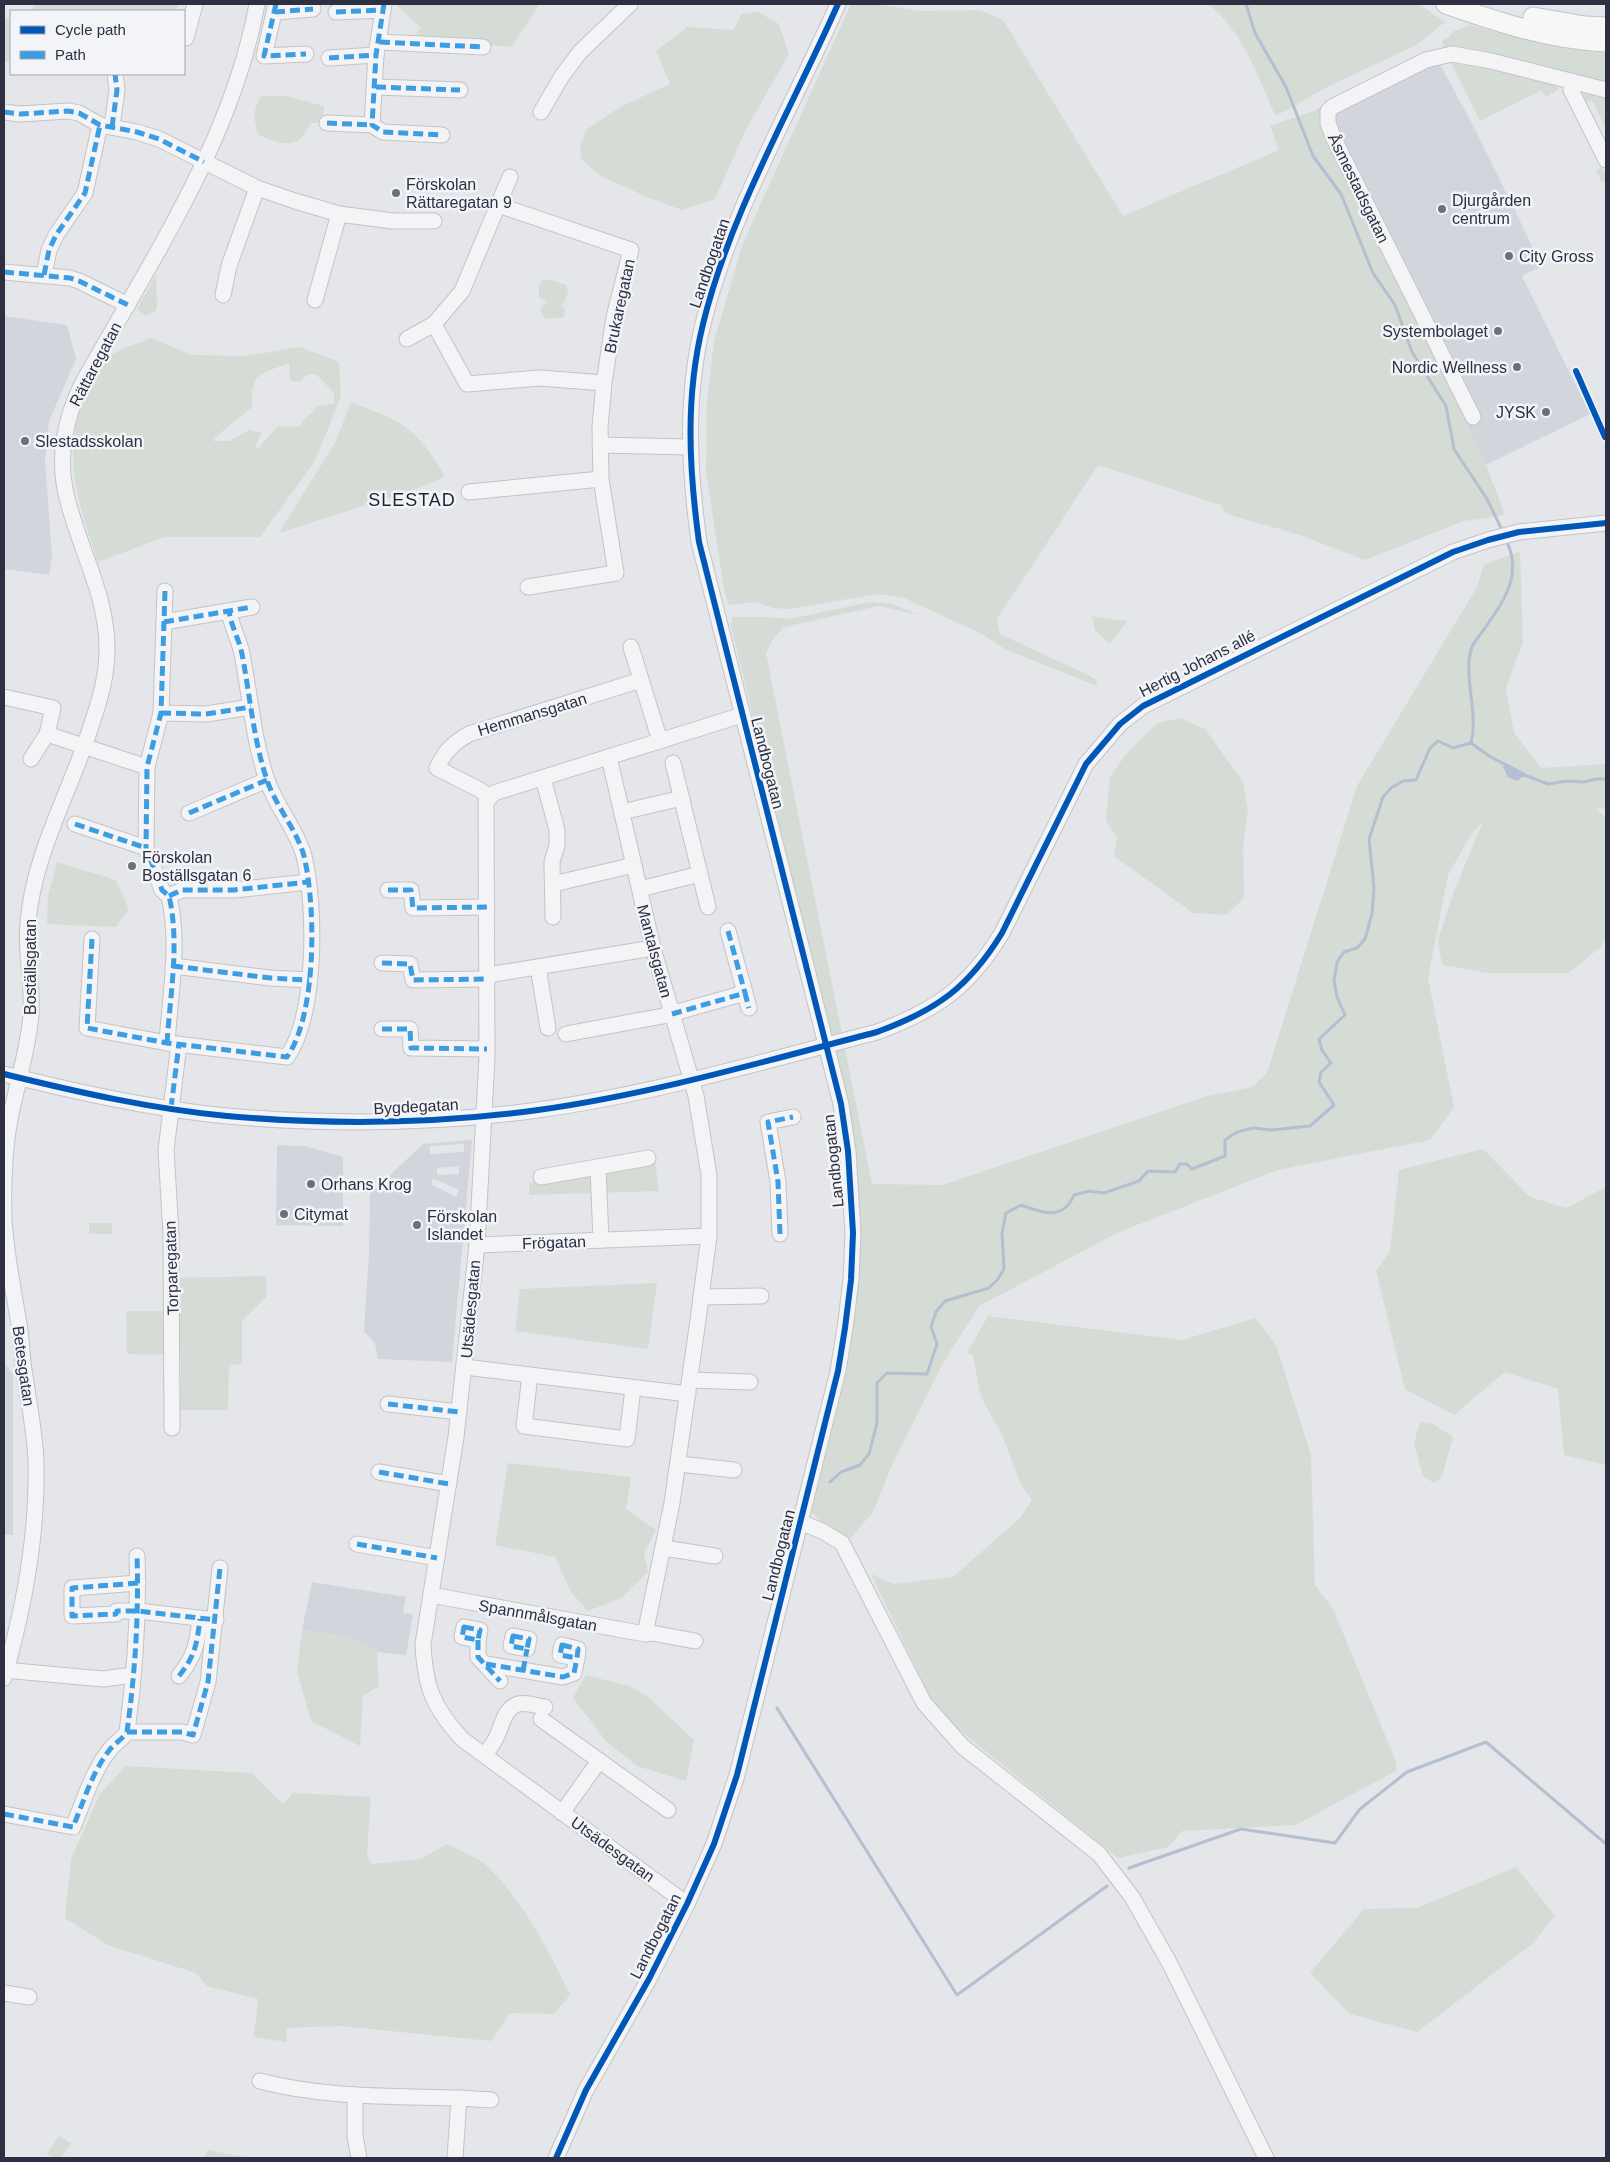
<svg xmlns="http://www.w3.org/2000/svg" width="1610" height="2162" font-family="Helvetica,sans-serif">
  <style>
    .built { fill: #d3d5dc; fill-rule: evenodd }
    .green { fill: #d4dcd5; fill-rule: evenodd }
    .water { fill: #b4bfd2 }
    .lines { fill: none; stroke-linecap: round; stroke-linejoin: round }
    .stream { stroke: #b4bfd2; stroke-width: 3 }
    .minor-casing { stroke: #c2c4c7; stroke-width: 17 }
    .major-casing { stroke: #c1c3c6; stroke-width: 21 }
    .minor { stroke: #f4f4f6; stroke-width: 15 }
    .major { stroke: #f7f7f8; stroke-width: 19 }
    .quiet { stroke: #3d9de3; stroke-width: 5; stroke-dasharray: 10 5; stroke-linecap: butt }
    .cycleway-casing { stroke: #f3f4f8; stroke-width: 9 }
    .cycleway { stroke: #0057b8; stroke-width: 6 }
    .poi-dot { fill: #6c707c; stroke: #f3f4f8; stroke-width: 2 }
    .labels { text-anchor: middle; stroke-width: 5; stroke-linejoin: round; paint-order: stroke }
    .poi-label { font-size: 16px; fill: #2c3042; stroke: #f3f4f8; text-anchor: start }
    .street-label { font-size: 16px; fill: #2c3042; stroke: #f3f4f8 }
    .neighbourhood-label { font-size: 18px; letter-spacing: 1px; fill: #1e2233; stroke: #f3f4f8 }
  </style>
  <rect width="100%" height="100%" fill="#e4e6e9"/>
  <g class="built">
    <path d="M1434,53L1476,131L1542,266L1522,276L1590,414L1486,465L1316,110Z"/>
    <path d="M4,316L67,325L76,359L49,421L45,461L52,557L49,575L4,569Z"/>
    <path d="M472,1140L452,1362L378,1359L375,1344L364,1331L369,1253L370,1194L423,1144ZM464,1144V1152L430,1154V1146ZM459,1166V1174L437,1175V1168ZM433,1178L459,1190L456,1197L431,1184Z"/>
    <path d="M277,1145L305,1146L343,1157V1226L276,1225Z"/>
    <path d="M4,1362L13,1374V1535H4Z"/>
    <path d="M312,1582L406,1597L403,1613L413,1614L406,1655L377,1652L351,1637L302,1630Z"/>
  </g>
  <g class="green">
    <path d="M33,4H177L178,5L177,11H30L33,10Z"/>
    <path d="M395,4H540L511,47L451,41H411L421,28Z"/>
    <path d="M851,4H874L921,11L980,10L1003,20L1123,216L1279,150L1270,126L1316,110L1486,465L1505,515L1464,521L1365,560L1300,535L1227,514L1221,505L1098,465L997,619L1000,634L1088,675L1096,680L1097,686L1007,650L980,633L902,597L877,594L789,609L773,608L755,602L729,605L725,594L706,473L707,402L714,341L743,243Z"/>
    <path d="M1208,4H1419L1445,22L1416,45L1327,87L1284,112L1275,115C1258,76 1242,30 1208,4Z"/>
    <path d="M758,12L779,24L789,54L746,129L715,199L682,210L647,197L601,176L581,159L580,147L587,129L622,106L670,84L656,51L687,27L733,30L742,14Z"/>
    <path d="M11,17V62H4V20Z"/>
    <path d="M1471,25L1499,33L1523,34L1591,51L1606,53V84L1468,49H1445L1442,41L1449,37L1454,31Z"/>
    <path d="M1450,60L1557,84L1559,89L1546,97L1542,90L1480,121Z"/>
    <path d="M1587,92L1606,96V129L1592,100L1585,103L1582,95Z"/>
    <path d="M262,96H285L324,106L323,123H310C301,151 280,145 259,135C253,121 252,109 262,96Z"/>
    <path d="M1602,167L1606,174V181L1602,183L1596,170Z"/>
    <path d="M156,275L157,308L155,312L145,315L137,309Z"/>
    <path d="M550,280L566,285L568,290L566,299L561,305L565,309L564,317L546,319L540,311L543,305L548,303L539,297V286L541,281Z"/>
    <path d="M151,338L192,355L246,356L300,347L339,362L341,396L315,461L260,537H164L98,562C77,500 57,444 93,383C98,374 102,363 109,357C117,349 140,343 151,338ZM289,363L290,380L299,382L307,375L316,374L334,393V403L318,406C311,414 304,418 299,427L278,426L257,450L256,445L262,433L249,430L229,441H213C216,435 245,414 252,407V391L256,378L265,372Z"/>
    <path d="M351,402C370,410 395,417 410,431C425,444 436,460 445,477L416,489L279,533L336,441Z"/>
    <path d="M1520,551L1523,642L1506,688L1514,733L1541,768L1606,764V809L1596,808L1606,818V936L1601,947L1568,973H1487L1442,965L1438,940L1452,897L1483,821L1470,836L1448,875L1428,978L1454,1107L1430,1140L1278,1170L1119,1232L979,1306L943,1363L895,1458L873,1512L848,1541L829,1531L810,1510L856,1212L852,1124L731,626L732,617H769L789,619L871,602L892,604L919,615L879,606L784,627L773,639L766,653L872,1184L943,1185L1207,1096L1252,1087L1267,1073L1357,786L1477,587L1484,565Z"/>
    <path d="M1092,616L1115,620H1128L1110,644L1095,630Z"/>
    <path d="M1180,718L1205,729L1243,782L1248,810L1243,846L1244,898L1226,915L1193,913L1114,856L1117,838L1106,820L1110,777L1127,753L1156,724Z"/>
    <path d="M57,862L116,880L129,910L116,927L47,924L48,896Z"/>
    <path d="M1483,1149L1530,1197L1566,1208L1606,1187V1465L1564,1455L1558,1389L1505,1372L1454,1415L1405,1389L1376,1271L1390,1251L1399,1170Z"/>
    <path d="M654,1153L659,1191L529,1195V1183L652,1161L651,1154Z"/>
    <rect x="89" y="1223" width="23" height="11"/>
    <path d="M266,1276L267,1296L242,1321V1364L229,1365L228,1410H180L181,1355L127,1354L126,1311H166V1278Z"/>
    <path d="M657,1283L648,1349L515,1331L520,1289Z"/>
    <path d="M988,1316L1182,1340L1255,1318L1276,1345L1311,1455L1315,1585L1333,1609L1395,1759L1397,1770L1296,1825L1182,1831L1168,1847L1118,1858L958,1729L933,1703L871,1574L894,1584L953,1577L1020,1518L1032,1500L1021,1485L1002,1435L981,1397L973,1355L967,1353Z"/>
    <path d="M1420,1422L1433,1424L1453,1437L1442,1477L1434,1483L1423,1476L1414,1443Z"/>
    <path d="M508,1463L631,1477L626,1509L656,1530L644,1553L648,1572L621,1598L588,1611L571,1592L555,1557L495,1545Z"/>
    <path d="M302,1630L351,1637L377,1652L379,1686L363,1696L360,1746L311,1721L297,1671Z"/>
    <path d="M586,1675L632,1687L647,1696L694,1740L686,1781L637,1766L606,1741L573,1698Z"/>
    <path d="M126,1766L252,1773L283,1804L293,1793L371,1797L367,1854L371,1864L421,1859L447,1844C459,1850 477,1857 487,1866C524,1902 548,1949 570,1995L554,2014L510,2013L491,2041L340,2026L287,2028L286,2042L254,2037L258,1999L207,1986L196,1973L108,1945L65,1918L71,1859L100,1794Z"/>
    <path d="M1516,1867L1555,1916L1532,1944L1417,2032L1350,2014L1310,1973L1364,1909L1417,1908Z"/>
    <path d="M59,2136L71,2143L61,2158H53L47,2154Z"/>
    <path d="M208,2150L250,2158H204Z"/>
  </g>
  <path class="water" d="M1506,763L1527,774L1517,781L1508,777L1503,767Z"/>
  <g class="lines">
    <g class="stream">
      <path d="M1246,4L1255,33L1286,87L1313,156L1341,194L1373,273L1395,305L1412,352L1446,406L1454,449L1487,499L1503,532"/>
      <path d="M1471,743L1489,756L1508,766"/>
      <path d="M1522,774L1548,784L1567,781L1584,782L1596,779H1606"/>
      <path d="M830,1482L841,1472L860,1465L869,1454L877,1423V1383L887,1373L927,1374L937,1344L931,1327L936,1312L945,1301L989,1288L998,1279L1004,1269L1002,1233L1006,1213L1021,1205C1042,1213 1063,1221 1074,1195L1089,1191L1104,1193L1139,1181L1148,1171L1175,1172L1180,1164H1187L1192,1169L1225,1156V1140L1237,1132L1253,1128L1271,1130L1310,1126L1334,1105L1319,1082L1321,1072L1331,1063L1322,1050L1319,1039L1345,1015L1337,997L1334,981L1337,962L1344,952L1357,948L1365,939L1372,914L1374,888L1369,839L1383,797L1391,788L1403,781L1416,780L1430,748L1438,741L1453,748L1471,743C1479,713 1462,673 1472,647C1475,640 1481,634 1485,628C1505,599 1523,574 1506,540"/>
      <path d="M777,1708L957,1995L1107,1886"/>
      <path d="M1129,1868L1241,1829L1335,1843L1360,1809L1407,1772L1486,1742L1606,1844"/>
    </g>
    <g class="minor-casing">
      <g id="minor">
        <path d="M276,4L264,56L306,54"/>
        <path d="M384,4L376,55L372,125L383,132L442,135"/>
        <path d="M275,12L313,9"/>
        <path d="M336,12L382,10"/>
        <path d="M186,38L195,4"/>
        <path d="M380,42L483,47"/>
        <path d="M329,58L376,55"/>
        <path d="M1572,83L1571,90L1606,160"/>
        <path d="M376,87L460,90"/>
        <path d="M4,112L20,114L68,111L79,113L100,125L137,132L159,139L257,188L295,201L339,214L393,221H434"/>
        <path d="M541,112L562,76L580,52L630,4"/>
        <path d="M327,123L372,125"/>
        <path d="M112,127L117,90L115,74"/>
        <path d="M498,205L510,177"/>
        <path d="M4,272L70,278L79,281L128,305"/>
        <path d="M44,275L49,250L56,235L85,193L100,125"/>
        <path d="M223,295L229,266L257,188"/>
        <path d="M315,300L339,214"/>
        <path d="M407,339L434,324"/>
        <path d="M1473,417L1334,139L1328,123V111L1332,107L1426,60L1452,54L1491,61L1606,90"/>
        <path d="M600,445L689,447"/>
        <path d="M469,492L601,479"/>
        <path d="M528,587L616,573L601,479L600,427L604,383L540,378L467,384L434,324L462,291L498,205L631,250L614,317L604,383"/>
        <path d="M165,591L161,713L147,767L146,848L162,890L169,896"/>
        <path d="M164,622L252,607"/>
        <path d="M631,647L660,741"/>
        <path d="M4,697L53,708L47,734L147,767"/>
        <path d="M161,713L206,714L251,707"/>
        <path d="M609,757L653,948L696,1096L709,1175V1236L698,1320L672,1503L645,1634"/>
        <path d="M31,759L47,734"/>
        <path d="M673,763L708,907"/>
        <path d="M543,778L557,830V845L552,862L553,917"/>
        <path d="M489,797L480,790L437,768C445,751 453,743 469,734L641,680"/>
        <path d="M622,812L682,798"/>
        <path d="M189,813L267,780"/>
        <path d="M75,824L146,848"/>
        <path d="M553,884L634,865"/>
        <path d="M640,889L700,874"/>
        <path d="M388,890H411L413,908L487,907"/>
        <path d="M169,896L182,890H234L308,882"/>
        <path d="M728,931L745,993"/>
        <path d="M92,939L87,1028L167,1043L287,1057C317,1014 316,906 304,856C297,830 274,804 266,777C253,737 250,695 242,654C239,639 231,626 229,611"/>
        <path d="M382,963L410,964L413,980L488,979"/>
        <path d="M173,966L270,978L309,980"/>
        <path d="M538,967L548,1028"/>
        <path d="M488,975L653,948"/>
        <path d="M382,1029H410L411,1048L487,1049"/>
        <path d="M566,1034L663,1016L745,993L749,1008"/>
        <path d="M167,1043C170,995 180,943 169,896"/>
        <path d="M4,1074C77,1092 152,1109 227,1116C330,1125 436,1124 538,1110C653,1094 765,1061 877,1032C937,1010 969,987 1002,933L1086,764L1120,724L1143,706L1453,552L1488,540L1519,532L1606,523"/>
        <path d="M598,1167L601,1240"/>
        <path d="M541,1177L648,1158"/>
        <path d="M780,1234L778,1182L768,1122L793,1117"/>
        <path d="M477,1245L709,1236"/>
        <path d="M701,1297L761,1296"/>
        <path d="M465,1367L688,1394"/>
        <path d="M530,1375L524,1426L627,1439L633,1388"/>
        <path d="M690,1380L750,1382"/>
        <path d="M388,1404L459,1412"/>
        <path d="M172,1428L171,1234L166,1150L179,1044"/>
        <path d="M679,1464L734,1470"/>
        <path d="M379,1472L449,1484"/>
        <path d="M800,1522L822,1531L842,1543L924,1703L962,1746L1099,1854L1132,1897L1170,1964L1266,2158"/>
        <path d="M357,1544L437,1558"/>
        <path d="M664,1548L715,1556"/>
        <path d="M138,1583L72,1588V1616L116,1614L117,1611H138L216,1620"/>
        <path d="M431,1595L645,1634L652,1633L695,1641"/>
        <path d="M464,1627L480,1630L478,1640L462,1637Z"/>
        <path d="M513,1636L529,1639L527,1649L511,1646Z"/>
        <path d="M478,1640V1657L500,1681"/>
        <path d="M562,1645L578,1649L577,1658L560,1655Z"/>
        <path d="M486,1664L563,1677L574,1673L577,1658"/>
        <path d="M4,1670L103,1679L125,1676"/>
        <path d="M179,1676C195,1656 197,1644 200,1619"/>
        <path d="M4,1678C24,1608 38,1535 36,1462C35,1433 29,1404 25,1376C22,1361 22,1345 20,1330C14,1293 6,1256 4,1218C3,1185 4,1151 10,1119C17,1084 28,1050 31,1015C33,984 25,952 28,922C34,851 73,787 93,720C101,696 107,674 107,649C107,591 76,544 65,489C58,454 66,417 81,386C148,265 232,142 257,4"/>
        <path d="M541,1719L668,1810"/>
        <path d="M127,1732H182L193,1735L208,1682L220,1568"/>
        <path d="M485,1756C488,1751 492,1745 495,1740C502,1728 503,1709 518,1704C527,1702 537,1706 545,1707"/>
        <path d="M562,1813L599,1761"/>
        <path d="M4,1814L73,1827C83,1803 92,1773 108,1752C113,1744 122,1740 127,1732C135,1673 139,1615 137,1556"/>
        <path d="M687,1904L462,1739C433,1707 425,1687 423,1644L456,1437L477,1245L487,1057L486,802L494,793L742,715"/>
        <path d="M4,1993L29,1997"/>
        <path d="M260,2081C324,2098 393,2096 459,2098L455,2158"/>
        <path d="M355,2095V2136L359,2158"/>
        <path d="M459,2098L491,2100"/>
        <path d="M556,2158L586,2090L649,1979L687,1904L714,1844L737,1775L838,1371L845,1328L851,1280L853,1233L848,1151L841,1104L699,542C689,469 685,397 703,324C730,213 792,108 838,4"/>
      </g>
    </g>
    <g class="major-casing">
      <g id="major">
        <path d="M1446,4C1497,22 1552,40 1606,42"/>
        <path d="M1533,17L1585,26L1606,27"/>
      </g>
    </g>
    <use href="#minor" class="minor"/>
    <use href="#major" class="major"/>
    <g class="quiet">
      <path d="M276,4L264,56L306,54"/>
      <path d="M384,4L376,55L372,125L383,132L442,135"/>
      <path d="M275,12L313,9"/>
      <path d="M336,12L382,10"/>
      <path d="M380,42L483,47"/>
      <path d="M329,58L376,55"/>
      <path d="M376,87L460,90"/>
      <path d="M4,112L20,114L68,111L79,113L100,125L137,132L159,139L204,162"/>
      <path d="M327,123L372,125"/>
      <path d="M112,127L117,90L115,74"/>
      <path d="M4,272L70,278L79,281L128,305"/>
      <path d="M44,275L49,250L56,235L85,193L100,125"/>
      <path d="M165,591L161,713L147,767L146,848L162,890L169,896"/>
      <path d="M164,622L252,607"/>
      <path d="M161,713L206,714L251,707"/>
      <path d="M189,813L267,780"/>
      <path d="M75,824L146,848"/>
      <path d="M388,890H411L413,908L487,907"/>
      <path d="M169,896L182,890H234L308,882"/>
      <path d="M728,931L745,993"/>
      <path d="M92,939L87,1028L167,1043L287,1057C317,1014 316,906 304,856C297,830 274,804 266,777C253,737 250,695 242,654C239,639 231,626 229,611"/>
      <path d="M382,963L410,964L413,980L488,979"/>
      <path d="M173,966L270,978L309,980"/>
      <path d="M672,1014L745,993L749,1008"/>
      <path d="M382,1029H410L411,1048L487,1049"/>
      <path d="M167,1043C170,995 180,943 169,896"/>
      <path d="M171,1108L179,1044"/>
      <path d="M780,1234L778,1182L768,1122L793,1117"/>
      <path d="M388,1404L459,1412"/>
      <path d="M379,1472L449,1484"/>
      <path d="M357,1544L437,1558"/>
      <path d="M138,1583L72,1588V1616L116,1614L117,1611H138L216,1620"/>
      <path d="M464,1627L480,1630L478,1640L462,1637Z"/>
      <path d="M513,1636L529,1639L527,1649L511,1646Z"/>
      <path d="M478,1640V1657L500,1681"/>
      <path d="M562,1645L578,1649L577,1658L560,1655Z"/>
      <path d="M486,1664L563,1677L574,1673L577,1658"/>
      <path d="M523,1671L527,1649"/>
      <path d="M179,1676C195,1656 197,1644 200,1619"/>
      <path d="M127,1732H182L193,1735L208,1682L220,1568"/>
      <path d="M4,1814L73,1827C83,1803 92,1773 108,1752C113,1744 122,1740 127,1732C135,1673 139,1615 137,1556"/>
    </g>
    <g class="cycleway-casing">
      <g id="cycleway">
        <path d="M1576,371L1605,437"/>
        <path d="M4,1074C77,1092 152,1109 227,1116C330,1125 436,1124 538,1110C653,1094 765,1061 877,1032C937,1010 969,987 1002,933L1086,764L1120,724L1143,706L1453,552L1488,540L1519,532L1606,523"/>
        <path d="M556,2158L586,2090L649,1979L687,1904L714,1844L737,1775L838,1371L845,1328L851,1280L853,1233L848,1151L841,1104L699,542C689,469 685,397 703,324C730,213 792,108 838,4"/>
      </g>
    </g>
    <use href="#cycleway" class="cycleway"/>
  </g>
  <g class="poi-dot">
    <circle cx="396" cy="193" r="5"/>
    <circle cx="1442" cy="209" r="5"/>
    <circle cx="1509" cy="256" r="5"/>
    <circle cx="1498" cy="331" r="5"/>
    <circle cx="1517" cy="367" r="5"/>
    <circle cx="1546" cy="412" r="5"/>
    <circle cx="25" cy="441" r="5"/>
    <circle cx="132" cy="866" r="5"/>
    <circle cx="311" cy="1184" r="5"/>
    <circle cx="284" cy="1214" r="5"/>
    <circle cx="417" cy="1225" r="5"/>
  </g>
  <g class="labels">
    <g class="poi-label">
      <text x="406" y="190">Förskolan<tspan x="406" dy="18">Rättaregatan 9</tspan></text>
      <text x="1452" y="206">Djurgården<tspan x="1452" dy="18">centrum</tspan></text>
      <text x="1519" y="262">City Gross</text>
      <text x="1488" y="337" text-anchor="end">Systembolaget</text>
      <text x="1507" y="373" text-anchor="end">Nordic Wellness</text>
      <text x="1536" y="418" text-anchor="end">JYSK</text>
      <text x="35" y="447">Slestadsskolan</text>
      <text x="142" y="863">Förskolan<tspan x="142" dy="18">Boställsgatan 6</tspan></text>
      <text x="321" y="1190">Orhans Krog</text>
      <text x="294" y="1220">Citymat</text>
      <text x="427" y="1222">Förskolan<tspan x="427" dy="18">Islandet</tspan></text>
    </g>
    <g class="street-label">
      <text transform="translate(1359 188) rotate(64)" y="6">Åsmestadsgatan</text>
      <text transform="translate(709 263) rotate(-71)" y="6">Landbogatan</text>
      <text transform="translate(619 306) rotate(-78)" y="6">Brukaregatan</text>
      <text transform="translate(95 364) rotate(-62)" y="6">Rättaregatan</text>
      <text transform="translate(1197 663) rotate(-27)" y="6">Hertig Johans allé</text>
      <text transform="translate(532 714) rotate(-17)" y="6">Hemmansgatan</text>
      <text transform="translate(768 763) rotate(76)" y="6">Landbogatan</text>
      <text transform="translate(655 951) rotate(75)" y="6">Mantalsgatan</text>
      <text transform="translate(30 967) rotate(-90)" y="6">Boställsgatan</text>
      <text transform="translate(416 1106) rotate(-3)" y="6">Bygdegatan</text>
      <text transform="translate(833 1161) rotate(-96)" y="6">Landbogatan</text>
      <text transform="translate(554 1242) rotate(-2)" y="6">Frögatan</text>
      <text transform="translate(171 1268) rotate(-92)" y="6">Torparegatan</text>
      <text transform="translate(470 1309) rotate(-85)" y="6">Utsädesgatan</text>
      <text transform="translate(24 1366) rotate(82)" y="6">Betesgatan</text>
      <text transform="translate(778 1555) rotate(-76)" y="6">Landbogatan</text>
      <text transform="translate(538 1615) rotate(10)" y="6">Spannmålsgatan</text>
      <text transform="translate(613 1849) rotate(36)" y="6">Utsädesgatan</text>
      <text transform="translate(655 1936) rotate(-63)" y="6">Landbogatan</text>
    </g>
    <g class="neighbourhood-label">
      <text x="412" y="506">SLESTAD</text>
    </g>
  </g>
  <rect width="1610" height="2162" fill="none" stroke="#2c3042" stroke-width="10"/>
  <rect x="10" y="10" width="175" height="65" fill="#f3f4f8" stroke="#a3a6af"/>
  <rect x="20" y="26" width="25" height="8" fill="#0057b8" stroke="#a3a6af"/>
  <text x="55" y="35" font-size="15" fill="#2c3042">Cycle path</text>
  <rect x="20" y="51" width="25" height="8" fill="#3d9de3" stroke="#a3a6af"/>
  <text x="55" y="60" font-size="15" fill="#2c3042">Path</text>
</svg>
